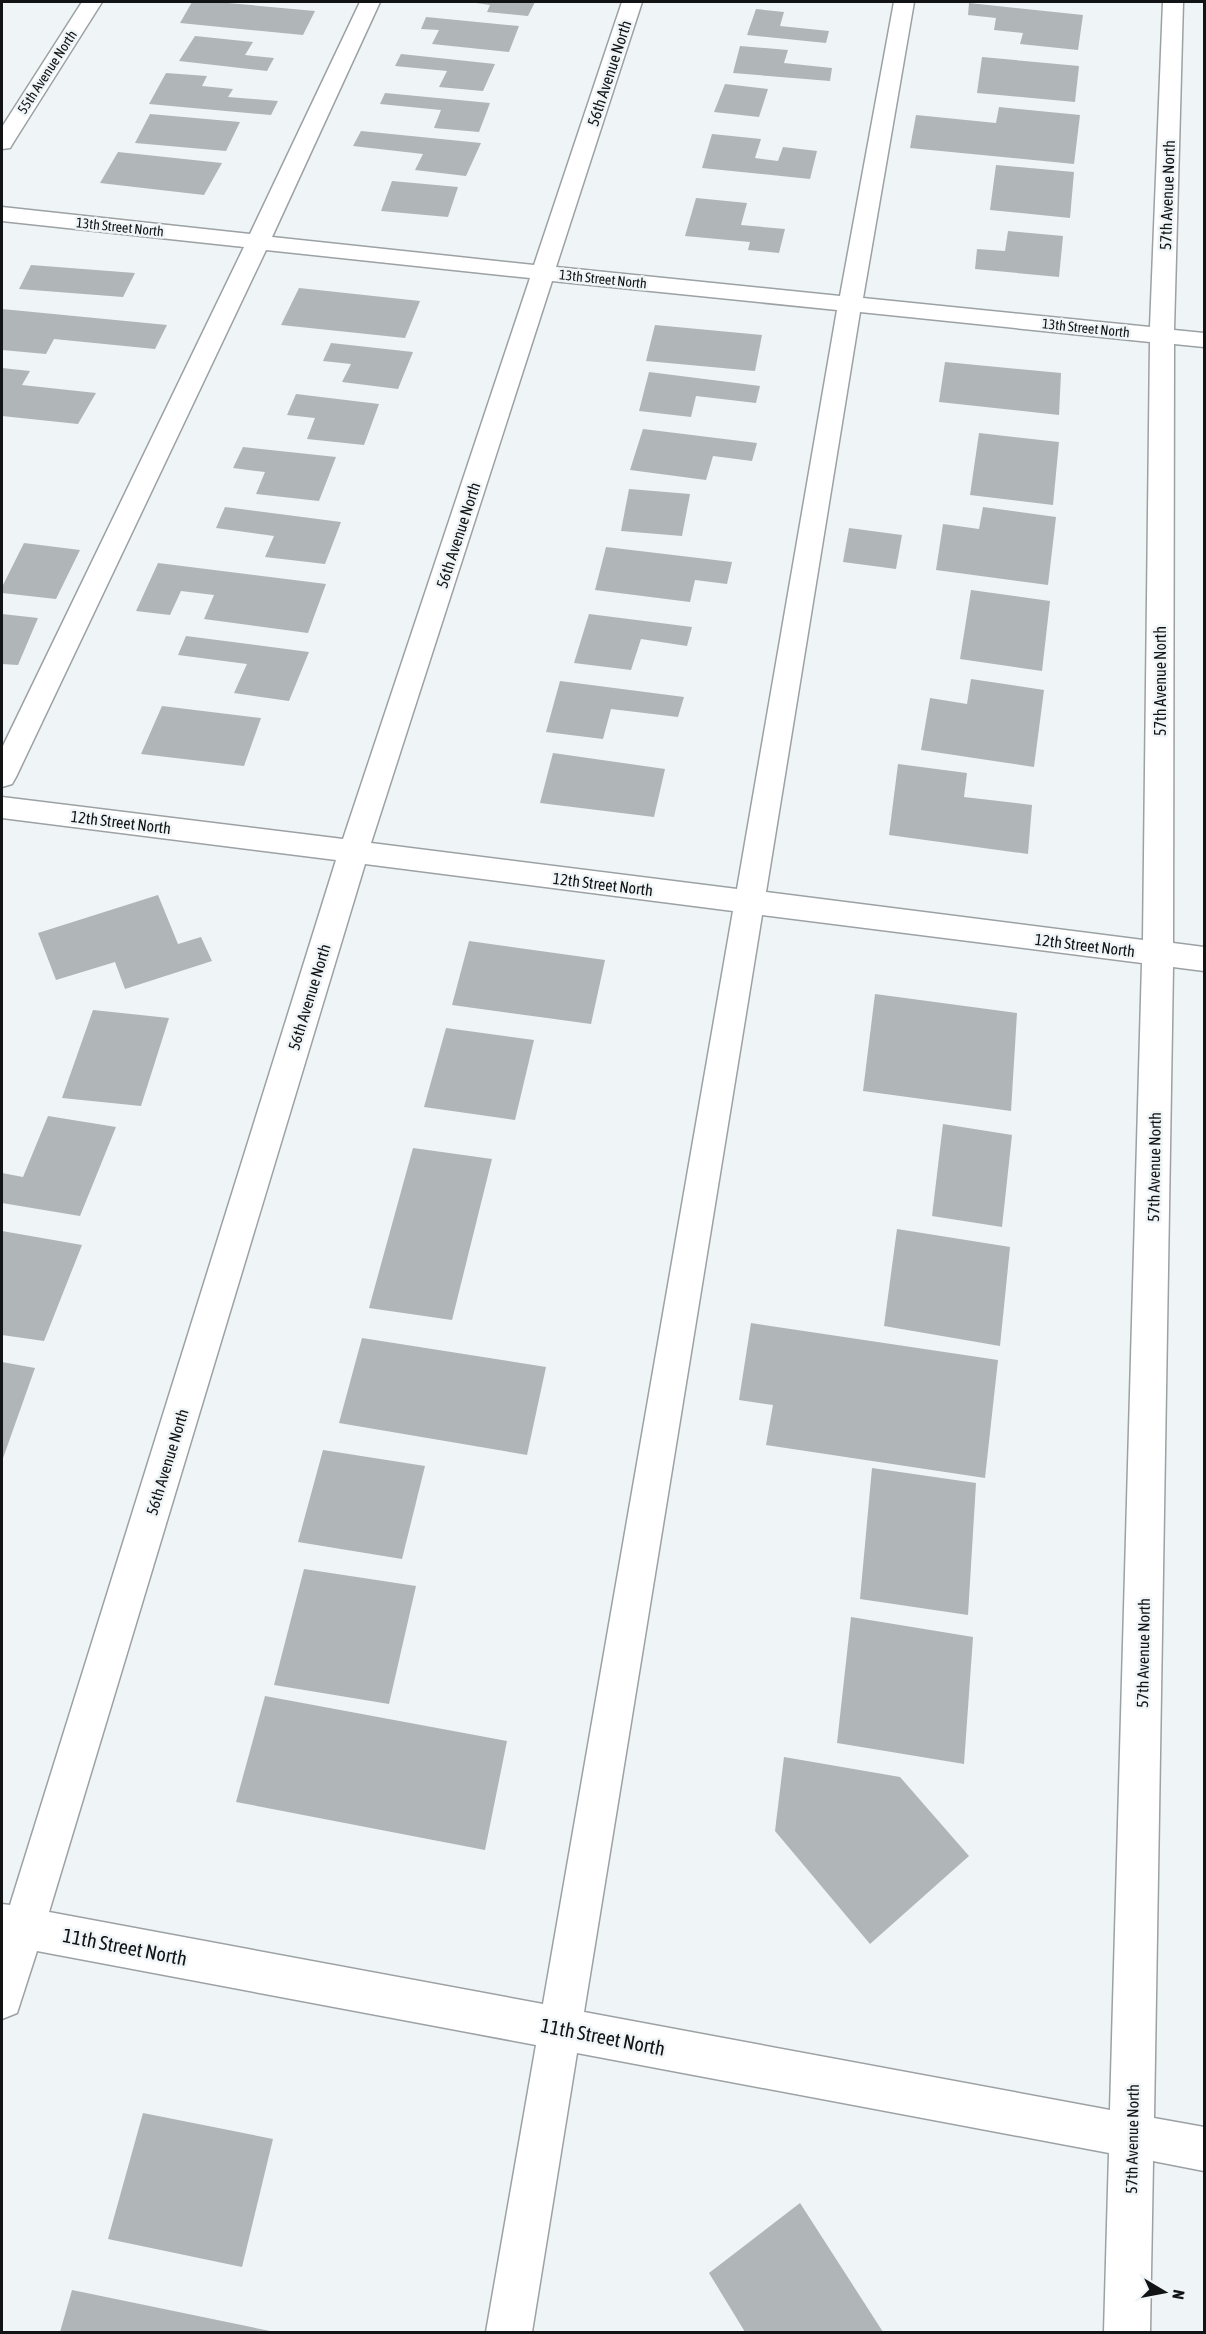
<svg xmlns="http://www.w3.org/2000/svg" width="1206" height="2334" font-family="'Asap Condensed',sans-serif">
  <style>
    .building { fill: #b0b5b8 }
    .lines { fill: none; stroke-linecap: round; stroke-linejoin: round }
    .minor-casing { stroke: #9ca1a4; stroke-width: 3 }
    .minor { fill: #fff; fill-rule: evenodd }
    .labels { text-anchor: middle; stroke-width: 5; stroke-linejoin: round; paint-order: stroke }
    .far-street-label { font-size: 14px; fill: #111314; stroke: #eff4f7 }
    .street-label { font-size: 16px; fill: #111314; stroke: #eff4f7 }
    .near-street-label { font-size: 20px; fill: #111314; stroke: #eff4f7 }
  </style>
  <rect width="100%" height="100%" fill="#eff4f7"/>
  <g class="building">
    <path d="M192,2H217L315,11L303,35L180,23Z"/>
    <path d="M469,2H535L528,16L487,12L490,5Z"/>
    <path d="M969,3L1083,15L1078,50L1020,44L1023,33L994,30L996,18L968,15Z"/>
    <path d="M756,9L784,12L780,26L829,31L826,43L747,35Z"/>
    <path d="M426,17L519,26L509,52L432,44L439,30L421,29Z"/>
    <path d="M195,36L253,42L245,55L274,58L267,71L179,61Z"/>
    <path d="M740,46L788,50L784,63L832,68L830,81L733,73Z"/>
    <path d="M401,54L495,64L483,91L439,87L447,71L395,66Z"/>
    <path d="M982,57L1079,66L1075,102L977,93Z"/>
    <path d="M166,73L207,76L202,86L233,89L228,97L278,101L271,115L149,104Z"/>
    <path d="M725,84L768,89L759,117L714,112Z"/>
    <path d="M385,93L490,103L479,132L434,128L441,110L380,104Z"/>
    <path d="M999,107L1080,115L1074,164L910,148L916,115L996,123Z"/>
    <path d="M150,114L240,122L226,151L135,143Z"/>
    <path d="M361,131L481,143L466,176L415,170L423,154L353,146Z"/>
    <path d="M712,134L761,139L755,158L778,161L783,147L817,151L810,179L702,168Z"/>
    <path d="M118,152L222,163L204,195L100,183Z"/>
    <path d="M996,165L1074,172L1070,218L990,210Z"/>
    <path d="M392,181L458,187L448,217L381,211Z"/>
    <path d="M696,198L747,203L741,225L785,229L779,253L748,250L750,242L685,236Z"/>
    <path d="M1008,231L1063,236L1059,277L975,269L977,249L1005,251Z"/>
    <path d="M31,265L135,273L123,297L19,289Z"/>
    <path d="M299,288L420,301L405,338L281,325Z"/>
    <path d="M2,309L167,325L155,349L54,339L46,354L2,350Z"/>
    <path d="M655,325L762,335L755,371L646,361Z"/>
    <path d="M331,343L413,352L398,389L342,382L351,364L323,361Z"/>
    <path d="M945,362L1061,373L1059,415L939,402Z"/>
    <path d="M2,368L30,371L22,385L96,393L78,424L2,416Z"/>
    <path d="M649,372L760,386L756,403L696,396L691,417L639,411Z"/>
    <path d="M296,394L379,404L364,445L307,439L315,418L287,415Z"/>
    <path d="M643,429L757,443L752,461L713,456L706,480L630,470Z"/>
    <path d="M979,433L1059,442L1053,505L970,495Z"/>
    <path d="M243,447L336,457L319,501L256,494L265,472L233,468Z"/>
    <path d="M629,489L690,494L682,536L621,531Z"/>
    <path d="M225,507L341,522L325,564L265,557L274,536L216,528Z"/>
    <path d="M983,507L1056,517L1048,585L936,570L943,524L979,529Z"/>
    <path d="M849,528L902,535L896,569L843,562Z"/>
    <path d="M24,543L80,550L56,599L2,593V587Z"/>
    <path d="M606,547L732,562L727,584L695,580L690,602L595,590Z"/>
    <path d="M158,563L326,584L308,633L204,619L214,595L181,591L170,615L136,611Z"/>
    <path d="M971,590L1050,601L1042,671L960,659Z"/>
    <path d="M2,614L38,618L18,665L2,664Z"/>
    <path d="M589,614L692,627L687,646L641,639L631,670L574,663Z"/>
    <path d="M186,636L309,652L289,701L234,693L247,664L178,655Z"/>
    <path d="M971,679L1044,690L1034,767L921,750L930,698L967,704Z"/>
    <path d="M560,681L684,697L678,717L611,709L603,739L546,732Z"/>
    <path d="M162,706L261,718L244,766L141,754Z"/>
    <path d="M553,753L665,769L654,817L540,803Z"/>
    <path d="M898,764L967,773L964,797L1032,805L1028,854L889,835Z"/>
    <path d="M158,895L178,944L201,937L212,961L125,989L115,962L56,980L38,933Z"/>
    <path d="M469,941L605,960L591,1024L452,1005Z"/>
    <path d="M875,994L1017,1013L1011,1111L863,1091Z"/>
    <path d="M93,1010L169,1018L141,1106L62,1098Z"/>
    <path d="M446,1028L534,1040L515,1120L424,1107Z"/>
    <path d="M48,1116L116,1127L80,1216L2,1203V1173L23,1177Z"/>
    <path d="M943,1124L1012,1135L1002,1227L932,1216Z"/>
    <path d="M413,1148L492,1159L452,1320L369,1308Z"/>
    <path d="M897,1229L1010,1247L1000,1346L884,1326Z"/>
    <path d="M2,1231L82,1245L44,1341L2,1335Z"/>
    <path d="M751,1323L998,1360L985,1478L766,1445L773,1405L739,1400Z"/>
    <path d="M362,1338L546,1367L527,1455L339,1423Z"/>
    <path d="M2,1362L35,1368L2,1461Z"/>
    <path d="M323,1450L425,1466L402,1559L298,1542Z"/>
    <path d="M872,1468L976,1483L968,1615L860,1599Z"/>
    <path d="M304,1569L416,1586L389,1704L274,1685Z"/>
    <path d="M851,1617L973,1637L964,1764L837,1743Z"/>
    <path d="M265,1696L507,1741L485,1850L236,1802Z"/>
    <path d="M784,1757L900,1777L969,1856L870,1944L775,1831Z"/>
    <path d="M143,2113L273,2139L242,2267L108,2239Z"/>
    <path d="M800,2203L883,2332H745L709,2273Z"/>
    <path d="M72,2290L270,2331L269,2332H60Z"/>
  </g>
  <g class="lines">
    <g class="minor-casing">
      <g id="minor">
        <path d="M82,2H102L13,143L10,148L2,149V127Z"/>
        <path d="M360,2H380L272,237L534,265L622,2H642L556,267L840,296L894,2H914L863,298L1150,327L1163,2H1183L1174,330L1204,333V347L1174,344L1173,943L1204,947V971L1173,967L1154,2118L1204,2127V2171L1153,2161L1150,2332H1104L1109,2153L577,2053L532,2332H486L536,2045L37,1951L17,2013L2,2019V1904L10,1905L336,860L2,818V797L343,839L530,278L266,250L16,777L12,784L2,787V748L244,247L2,221V207L250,234ZM552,281L837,310L737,889L371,843ZM860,312L1150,342L1143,940L766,892ZM365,864L733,911L543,2004L49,1912ZM762,915L1142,963L1110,2110L584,2012Z"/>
      </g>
    </g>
    <use href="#minor" class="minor"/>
  </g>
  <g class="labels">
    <g class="far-street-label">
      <text transform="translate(47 72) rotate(-57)" y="5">55th Avenue North</text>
      <text transform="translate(120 227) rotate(6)" y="5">13th Street North</text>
      <text transform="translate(603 279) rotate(6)" y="5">13th Street North</text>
      <text transform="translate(1086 328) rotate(6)" y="5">13th Street North</text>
    </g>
    <g class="street-label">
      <text transform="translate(609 73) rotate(-72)" y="6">56th Avenue North</text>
      <text transform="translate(1167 195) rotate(-88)" y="6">57th Avenue North</text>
      <text transform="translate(458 535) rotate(-72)" y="6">56th Avenue North</text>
      <text transform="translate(1160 681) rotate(-90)" y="6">57th Avenue North</text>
      <text transform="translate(121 822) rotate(7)" y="6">12th Street North</text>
      <text transform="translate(603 884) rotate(7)" y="6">12th Street North</text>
      <text transform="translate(1085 945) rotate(7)" y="6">12th Street North</text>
      <text transform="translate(309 997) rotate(-73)" y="6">56th Avenue North</text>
      <text transform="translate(1154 1167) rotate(-89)" y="6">57th Avenue North</text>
      <text transform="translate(167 1462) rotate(-73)" y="6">56th Avenue North</text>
      <text transform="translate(1143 1653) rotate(-89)" y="6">57th Avenue North</text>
      <text transform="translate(1132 2139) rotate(-89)" y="6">57th Avenue North</text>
    </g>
    <g class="near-street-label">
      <text transform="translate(125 1947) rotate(11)" y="7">11th Street North</text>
      <text transform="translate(603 2037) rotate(11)" y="7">11th Street North</text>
    </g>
  </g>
  <rect width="1206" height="2334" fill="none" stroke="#111314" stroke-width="6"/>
  <g transform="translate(1164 2292) rotate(100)" stroke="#eff4f7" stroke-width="4.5" paint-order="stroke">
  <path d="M0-4.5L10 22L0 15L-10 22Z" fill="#111314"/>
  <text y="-9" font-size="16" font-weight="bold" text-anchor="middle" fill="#111314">N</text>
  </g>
</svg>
